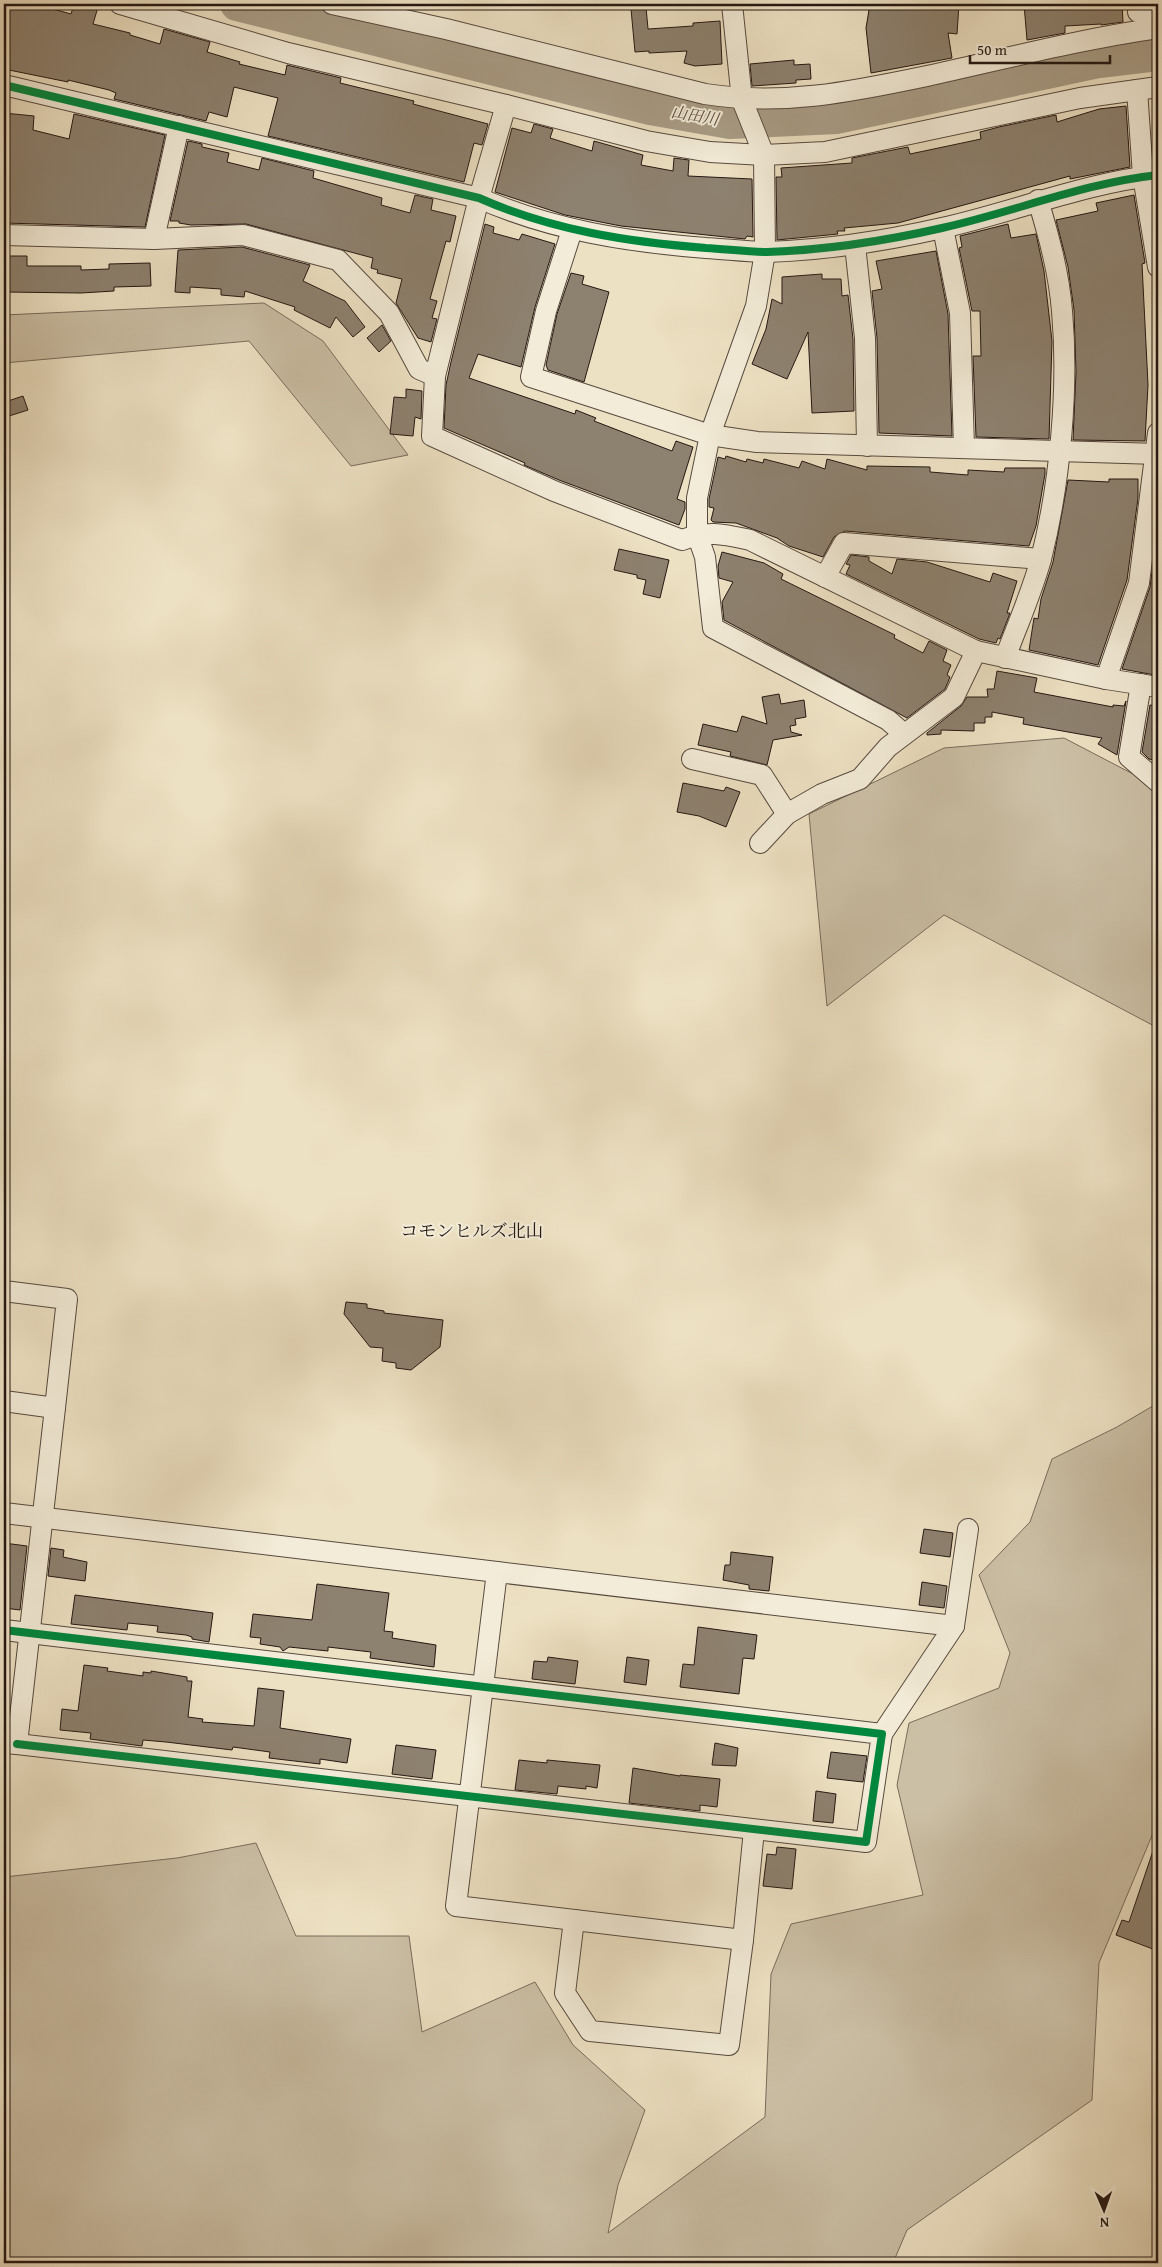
<svg xmlns="http://www.w3.org/2000/svg" width="1162" height="2267" font-family="'Gentium Book Plus','Noto Serif JP',serif">
  <style>
    .green { fill: #cbbfa5; stroke: #786c5c }
    .lines { fill: none; stroke-linecap: round; stroke-linejoin: round }
    .river { stroke: #a99d87; stroke-width: 34 }
    .building { fill: #8d816f; stroke: #251813 }
    .street-casing { stroke: #574a3f; stroke-width: 22 }
    .street { stroke: #f3ecd8; stroke-width: 20 }
    .cycleway-casing { stroke: #f3ecd8; stroke-width: 11 }
    .cycleway { stroke: #00873e; stroke-width: 8 }
    .labels { text-anchor: middle; stroke-width: 4; stroke-linejoin: round; paint-order: stroke }
    .water-label { font-size: 16px; font-style: italic; fill: #5a4d41; stroke: #f3ecd8 }
    .quarter-label { font-size: 18px; fill: #251813; stroke: #f3ecd8 }
  </style>
  <rect width="100%" height="100%" fill="#ede1c3"/>
  <filter id="stains"><feTurbulence type="fractalNoise" baseFrequency=".004" numOctaves="4"/><feColorMatrix values="0 0 0 0 .2 0 0 0 0 .09 0 0 0 0 .02 0 0 0 .5 -.17"/></filter>
  <radialGradient id="worn" r=".72"><stop offset=".6" stop-color="#630" stop-opacity="0"/><stop offset="1" stop-color="#630" stop-opacity=".3"/></radialGradient>
  <g class="green">
    <path d="M264,303L323,341L408,455L351,466L249,341L4,363V315Z"/>
    <path d="M1064,738L1158,787V1028L944,915L827,1006L809,814L944,748Z"/>
    <path d="M1158,1403V1821L1099,1963L1092,2100L907,2230L893,2263H4V1877L177,1858L256,1843L296,1936H409L422,2032L535,1982L573,2045L645,2110L618,2185L608,2233L765,2117L771,1974L791,1924L923,1895L897,1785L909,1723L999,1688L1010,1653L979,1575L1030,1522L1052,1459L1117,1427Z"/>
  </g>
  <g class="lines">
    <path class="river" d="M237,4L650,108L730,122L837,117L1099,61L1158,54"/>
  </g>
  <g class="building">
    <path d="M4,4H35L71,14L74,4H85L98,7L93,24L130,33V35L160,44L164,29L210,42L207,52L240,62L239,64L285,75L287,65L341,78L340,83L414,101L413,104L488,124L482,145L474,143L464,182L268,136L278,98L234,87L227,117L209,112L206,121L114,99L116,93L109,90L68,80V82L4,69L6,40L4,39Z"/>
    <path d="M870,4H959L957,34L948,33L952,58L871,73L866,28Z"/>
    <path d="M1024,4H1122L1123,22L1101,25V24L1065,26V33L1027,40Z"/>
    <path d="M646,7L648,29L693,26V23L720,21L722,64L695,66L684,63L687,51L649,53V51L635,52L631,9Z"/>
    <path d="M794,60V65L810,64L811,79L796,80V83L752,86L750,64Z"/>
    <path d="M1126,106L1130,167L1070,179V176L898,223L844,228L845,231H837L838,234L777,240L776,177H782L781,168L852,163V158L908,147L910,154L981,139L980,132L999,127L1056,115L1057,122L1099,109Z"/>
    <path d="M4,113L34,116L33,130L69,139L74,114L165,135L145,227L4,223Z"/>
    <path d="M534,124L553,129L550,138L592,151L594,141L643,155L641,165L673,171L674,158L689,160L688,176L752,179L753,237L747,236L745,239L621,226L565,215L495,192L512,128L531,133Z"/>
    <path d="M188,141L202,144V147L229,153L227,162L259,170L262,158L314,171L313,178L382,198L381,205L410,213L415,195L433,199L431,210L456,216L450,242L446,241L430,299L437,301L432,318L437,319L431,342L418,338L396,303L402,279L377,273L378,270L371,268L373,258L246,224L191,225L179,223V221H170Z"/>
    <path d="M1134,195L1145,263L1142,264L1148,385L1145,441L1073,440L1076,372L1074,310L1068,267L1056,220L1098,211L1096,203Z"/>
    <path d="M485,224L494,227L493,233L519,240L522,234L555,244L535,307L521,367L478,354L469,378L575,414L576,410L596,418L594,421L672,451L676,441L693,447L677,499L685,502V509L679,525L559,480L524,465L525,463L444,428L446,385L451,362Z"/>
    <path d="M1008,224L1011,238L1036,234L1044,271L1052,341L1049,439L976,437L973,356H981L980,311H972L959,248L962,247L960,236Z"/>
    <path d="M242,247L310,265L303,281L345,301L365,327L353,337L336,317L330,328L294,310L295,307L245,291L244,297L221,295V289L190,287V293L175,292L178,250Z"/>
    <path d="M936,251L948,314L952,436L879,433L877,338L872,291L882,289L876,261Z"/>
    <path d="M4,256H27V266H81V270L109,269V264L150,263L151,286L114,287V291L81,293L4,292Z"/>
    <path d="M571,273L584,276L582,284L609,292L584,382L548,370L546,365L557,314Z"/>
    <path d="M822,274V279H841L842,296L848,295L853,339L854,411L812,413L808,332L787,379L752,364L766,329L772,299L782,304V277Z"/>
    <path d="M382,325L391,341L379,352L367,338Z"/>
    <path d="M406,389L422,391L421,419L415,417L413,436L390,434L394,397L406,398Z"/>
    <path d="M23,396L28,410L9,416L5,402Z"/>
    <path d="M726,456L746,462L747,459L763,463L764,459L799,468L802,461L825,469L827,459L867,470V466L930,467V472L968,475V470L1004,472L1005,468H1045V474L1036,526L1029,546L845,531L834,537L823,557L789,546L777,538L736,523L713,522L711,520L714,508L709,507V499L718,457L725,459Z"/>
    <path d="M1109,479H1138V498L1127,580L1098,665L1029,650L1034,618L1038,619L1041,599L1053,562L1068,480L1109,482Z"/>
    <path d="M1158,526V657L1155,675L1122,669L1150,587Z"/>
    <path d="M619,549L669,560L660,598L643,594L646,580L637,578V575L614,570Z"/>
    <path d="M722,552L764,563L783,574L781,579L895,635L894,638L923,653L929,641L947,650L943,661L951,665L947,675L950,677L945,689L907,718L724,620L722,602L733,582L719,578L718,566Z"/>
    <path d="M851,555L869,557V561L892,574L897,559L927,562L990,582L993,573L1017,581L1007,613H1010L1000,639L998,638L996,643L979,639L846,574L850,565L846,564Z"/>
    <path d="M997,671L1037,678L1034,692L1113,707V705L1124,706L1126,701L1117,755L1098,744L1102,738L1023,724L1024,718L992,712V717H985V723H974V731L941,730V734L927,735V733L961,706L967,697H988L987,689H994Z"/>
    <path d="M779,694L781,704L804,700L806,717L795,719L796,725L790,726L791,732L802,735L773,740L767,765L730,756L731,752L698,745L703,724L737,732L742,716L767,724L762,697Z"/>
    <path d="M1150,705L1158,706V761L1149,759L1142,752Z"/>
    <path d="M683,783L724,791L726,787L740,792L726,827L699,816L677,812Z"/>
    <path d="M346,1302L367,1304V1308L384,1311V1313L443,1320L440,1347L411,1370L396,1368V1363L382,1361L383,1348L370,1347L344,1314Z"/>
    <path d="M924,1529L953,1533L950,1557L920,1553Z"/>
    <path d="M4,1543L27,1546L20,1610L4,1608Z"/>
    <path d="M51,1548L64,1550L63,1557L87,1562L85,1581L48,1576Z"/>
    <path d="M731,1552L773,1557L769,1591L749,1589V1585L723,1580L725,1565H730Z"/>
    <path d="M922,1582L947,1586L944,1608L919,1605Z"/>
    <path d="M317,1584L389,1593L384,1631L393,1632L392,1638L436,1645L434,1667L370,1658L371,1652L328,1647V1651L289,1647L283,1651L280,1647L260,1644L261,1638L250,1637L253,1614L312,1620Z"/>
    <path d="M75,1595L213,1613L209,1642L192,1639V1637L186,1635L157,1632L158,1626L128,1623L127,1630L71,1624Z"/>
    <path d="M698,1627L757,1635L754,1659L743,1658L739,1694L680,1687L683,1664L694,1665Z"/>
    <path d="M548,1657L578,1661L575,1684L532,1679L534,1661L547,1662Z"/>
    <path d="M627,1657L649,1660L646,1685L624,1682Z"/>
    <path d="M84,1665L108,1668L107,1671L143,1676V1672L151,1673V1671L187,1677V1681H192L188,1717L203,1719L202,1722L254,1726L258,1688L284,1691L280,1728L351,1739L347,1763L320,1759V1764L269,1758L270,1752L233,1747L232,1750L166,1742L143,1740L142,1746L90,1739L91,1733L60,1730L62,1709L78,1711Z"/>
    <path d="M715,1743L738,1748L736,1766L712,1765Z"/>
    <path d="M396,1745L436,1750L432,1779L392,1774Z"/>
    <path d="M831,1752L867,1756L863,1782L827,1778Z"/>
    <path d="M519,1760L547,1763V1760L600,1765L597,1788L586,1786V1789L558,1786L557,1794L515,1790Z"/>
    <path d="M633,1768L680,1776V1775L720,1779L717,1807L700,1805V1811L629,1803Z"/>
    <path d="M816,1791L836,1794L833,1823L813,1821Z"/>
    <path d="M1156,1842L1158,1843V1951L1116,1935L1122,1920L1129,1922Z"/>
    <path d="M777,1847L796,1849L792,1889L763,1886L767,1854L776,1855Z"/>
  </g>
  <g class="lines">
    <g class="street-casing">
      <g id="street">
        <path d="M120,4L288,53L506,105L646,141L710,152L764,155L825,152L1080,98L1158,87"/>
        <path d="M332,4L446,29L705,94C783,106 851,92 927,76C1004,59 1081,39 1158,28"/>
        <path d="M732,4L742,100L764,155L765,252L756,306L710,435L697,498V534L705,557L713,628L888,720L904,734"/>
        <path d="M1138,12L1158,9"/>
        <path d="M4,85L479,198C551,230 628,242 706,248C726,249 747,252 767,252C826,250 885,241 942,228C1014,212 1084,183 1158,175"/>
        <path d="M1137,90L1143,176L1158,267"/>
        <path d="M506,105L479,198L435,376L432,436L554,491L682,540C709,530 723,534 750,540L976,651L1106,679L1158,687"/>
        <path d="M943,228L960,313L964,448"/>
        <path d="M572,230L546,311L531,377L710,435L757,442L1158,454"/>
        <path d="M4,235L154,239L243,235L338,260L389,313L419,369L435,376"/>
        <path d="M154,239L179,126"/>
        <path d="M855,245L865,338L867,446"/>
        <path d="M825,577L844,543L1041,559"/>
        <path d="M1005,658C1017,626 1032,592 1041,559C1060,484 1069,388 1062,311C1059,273 1049,237 1038,200"/>
        <path d="M1106,679L1139,583L1158,433"/>
        <path d="M1141,684L1129,757L1158,782"/>
        <path d="M692,759L762,775L787,814"/>
        <path d="M760,843L787,814L822,794L860,779L888,747L954,697L976,651"/>
        <path d="M4,1291L67,1299L55,1408L4,1401"/>
        <path d="M4,1513L497,1572"/>
        <path d="M954,1626L968,1529"/>
        <path d="M4,1630L882,1734L866,1842L17,1744"/>
        <path d="M5,1743L17,1744L55,1408"/>
        <path d="M754,1830L743,1940L456,1906L497,1572L954,1626L882,1734"/>
        <path d="M574,1920L565,1993L590,2031L729,2045L743,1940"/>
      </g>
    </g>
    <use href="#street" class="street"/>
    <g class="cycleway-casing">
      <g id="cycleway">
        <path d="M4,85L479,198C551,230 628,242 706,248C726,249 747,252 767,252C826,250 885,241 942,228C1014,212 1084,183 1158,175"/>
        <path d="M4,1630L882,1734L866,1842L17,1744"/>
      </g>
    </g>
    <use href="#cycleway" class="cycleway"/>
  </g>
  <g class="labels">
    <g class="water-label">
      <text transform="translate(695 115) rotate(10)" y="6">山田川</text>
    </g>
    <g class="quarter-label">
      <text x="472" y="1237">コモンヒルズ北山</text>
    </g>
  </g>
  <rect width="1162" height="2267" fill="none" stroke="#ede1c3" stroke-width="20"/>
  <rect x="5" y="5" width="1152" height="2257" fill="none" stroke="#251813" stroke-width="2.5"/>
  <rect x="10" y="10" width="1142" height="2247" fill="none" stroke="#251813"/>
  <g transform="translate(1104 2210) rotate(178)" stroke="#f3ecd8" stroke-width="4" paint-order="stroke">
  <path d="M0-4L9 19L0 12L-9 19Z" fill="#251813"/>
  <text y="-8" font-size="14" font-weight="bold" text-anchor="middle" fill="#251813">N</text>
  </g>
  <path d="M970 55v8h140v-8" fill="none" stroke="#251813" stroke-width="2.5"/>
  <text x="977" y="55" font-size="15" fill="#251813" stroke="#f3ecd8" stroke-width="4" paint-order="stroke">50 m</text>
  <rect width="100%" height="100%" filter="url(#stains)"/>
  <rect width="100%" height="100%" fill="url(#worn)"/>
</svg>
